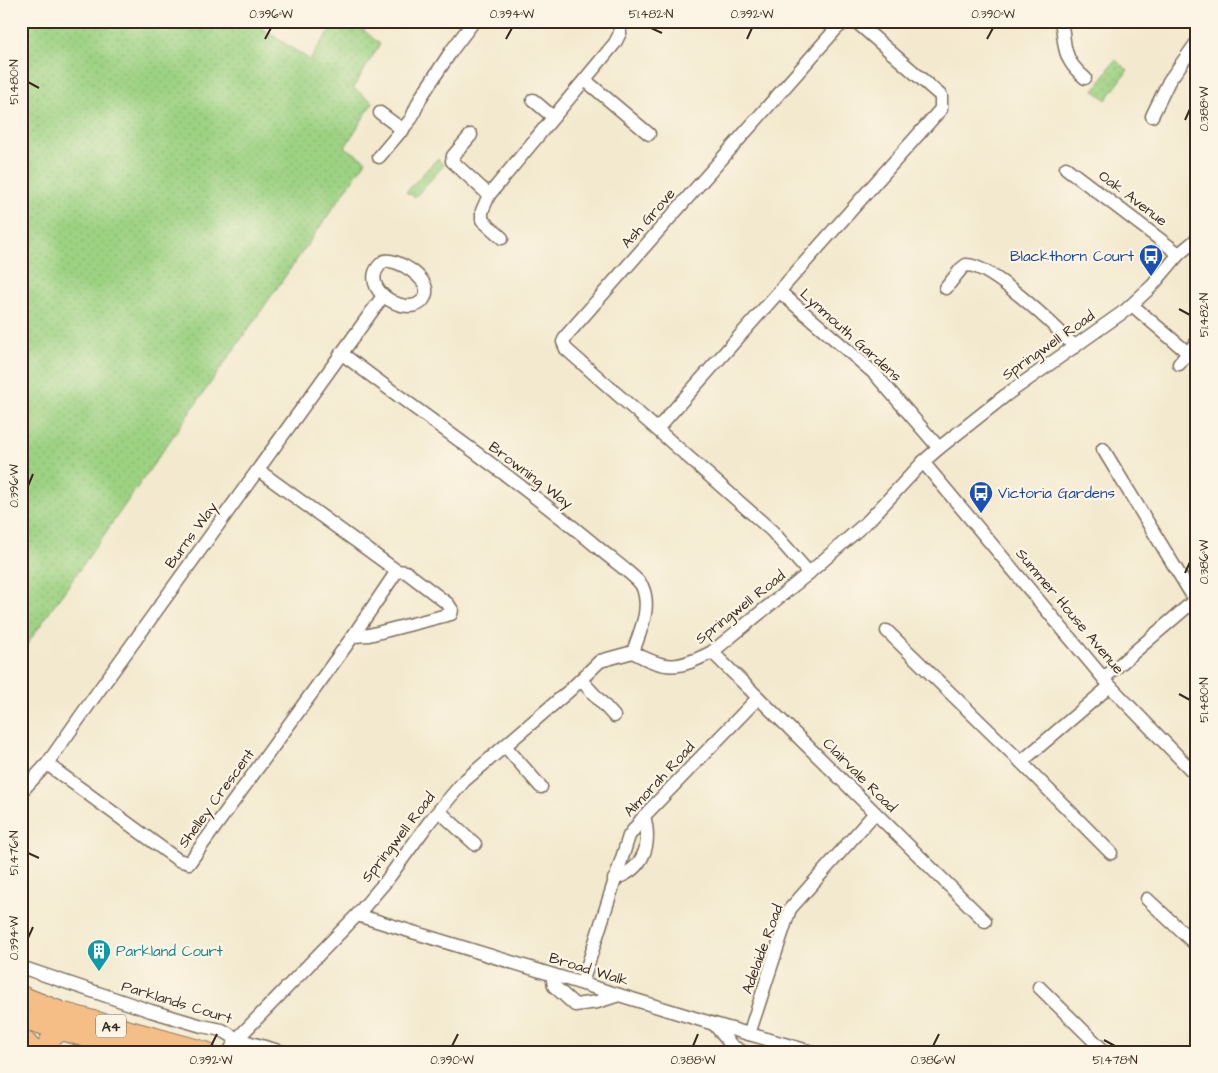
<svg xmlns="http://www.w3.org/2000/svg" width="1218" height="1073" font-family="'Architects Daughter',sans-serif">
  <style>
    .grass { fill: url(#grass-dots); stroke: #6c7e50 }
    .lines { fill: none; stroke-linecap: round; stroke-linejoin: round }
    .minor-casing { stroke: #7b6d5c; stroke-width: 15 }
    .primary-casing { stroke: #7b6d5c; stroke-width: 21 }
    .trunk-casing { stroke: #7b6d5c; stroke-width: 22 }
    .minor { stroke: #fff; stroke-width: 12 }
    .primary { stroke: #f6be87; stroke-width: 19 }
    .trunk { stroke: #f6be87; stroke-width: 20 }
    .ticks { fill: none; stroke: #3b2a1e; stroke-width: 2 }
    .labels { text-anchor: middle; stroke-width: 4.5; stroke-linejoin: round; paint-order: stroke }
    .shield { fill: #fcf5e5; stroke: #75675a; stroke-width: 1 }
    .shield-label { font-size: 14px; font-weight: bold; fill: #3b2a1e }
    .street-label { font-size: 15px; fill: #3b2a1e; stroke: #fcf5e5 }
    .transit-label { font-size: 15px; fill: #164399; stroke: #fcf5e5; text-anchor: end }
    .culture-label { font-size: 15px; fill: #0d838f; stroke: #fcf5e5; text-anchor: start }
    .neatline { fill: none; stroke: #3b2a1e; stroke-width: 2 }
    .ticks-label { font-size: 12px; text-anchor: middle; fill: #3b2a1e }
  </style>
  <defs>
    <pattern id="grass-dots" width="8" height="8" patternUnits="userSpaceOnUse" patternTransform="scale(1.25)"><rect width="8" height="8" fill="#9dd283"/><path d="M2 2h.1M6 6h.1" fill="none" stroke="#88b471" stroke-width="1.8" stroke-linecap="round"/></pattern>
  </defs>
  <rect width="100%" height="100%" fill="#fcf5e5"/>
  <filter id="ink" filterUnits="userSpaceOnUse"><feTurbulence type="fractalNoise" baseFrequency=".02" numOctaves="2"/><feDisplacementMap in="SourceGraphic" scale="10" xChannelSelector="R" yChannelSelector="G"/><feConvolveMatrix kernelMatrix="1 2 1 2 8 2 1 2 1" color-interpolation-filters="sRGB"/></filter>
  <filter id="wash" filterUnits="userSpaceOnUse"><feTurbulence type="fractalNoise" baseFrequency=".0096" numOctaves="4" result="noise"/><feDisplacementMap in="SourceGraphic" scale="20" xChannelSelector="R" yChannelSelector="G"/><feGaussianBlur stdDeviation="1.12" result="paint"/><feColorMatrix in="noise" values="0 0 0 0 0 0 0 0 0 0 0 0 0 0 0 0 0 1.4 0 .05"/><feComposite in="paint" operator="in"/></filter>
  <g filter="url(#wash)">
    <rect width="100%" height="100%" fill="#f3e9ce"/>
    <g class="grass">
      <path d="M21,21H251L310,60C318,49 334,15 351,21C357,23 374,40 380,44L353,88L373,102L345,147L366,161L21,653Z"/>
      <path d="M1115,60L1128,70L1106,100L1094,90Z"/>
      <path d="M437,159L444,165L415,197L406,192Z"/>
    </g>
  </g>
  <g filter="url(#ink)">
    <g class="lines">
      <g class="minor-casing">
        <g id="minor">
          <path d="M1060,21C1063,27 1063,34 1064,41C1066,58 1072,67 1085,78"/>
          <path d="M585,80L649,134"/>
          <path d="M533,100L553,117"/>
          <path d="M380,113L403,130"/>
          <path d="M1152,116L1169,81L1197,42"/>
          <path d="M471,135L453,156L452,161L489,195"/>
          <path d="M379,157L411,119L421,97L452,50L474,21"/>
          <path d="M1066,168L1179,254"/>
          <path d="M502,238L482,220V211L489,195L615,43L620,33L619,21"/>
          <path d="M384,261C397,258 429,278 426,293C419,326 349,289 384,261Z"/>
          <path d="M946,288L961,269L966,265C991,264 1057,328 1075,347"/>
          <path d="M780,292L875,374L939,448"/>
          <path d="M1132,305L1188,353"/>
          <path d="M341,353C428,419 519,481 602,551C610,558 639,579 642,586C652,608 640,631 633,652"/>
          <path d="M1179,364L1196,343"/>
          <path d="M657,429L941,109V96L861,26L853,21"/>
          <path d="M1103,449L1195,600L1104,678"/>
          <path d="M923,462L1110,686L1197,776"/>
          <path d="M809,573L772,531L566,349L563,342L566,336L836,29L846,21"/>
          <path d="M887,631L1021,762L1110,686"/>
          <path d="M353,636L369,635L451,614L452,610L448,604L406,572L397,571"/>
          <path d="M712,652L985,921"/>
          <path d="M581,680L614,716"/>
          <path d="M505,746L541,787"/>
          <path d="M1021,762L1111,853"/>
          <path d="M47,764L178,860L189,863L353,636L397,571L258,470"/>
          <path d="M21,792L47,764L92,700L383,296"/>
          <path d="M439,811L475,844"/>
          <path d="M614,879C644,869 652,845 644,816"/>
          <path d="M1147,899L1195,944"/>
          <path d="M357,915L714,1024L812,1052"/>
          <path d="M21,967L151,1011L202,1026L222,1030L237,1039L282,1052"/>
          <path d="M552,975L554,986L575,1005L597,1002L619,995"/>
          <path d="M582,983L629,836L644,816L758,698"/>
          <path d="M1039,987L1105,1052"/>
          <path d="M714,1024L732,1046L743,1052"/>
          <path d="M749,1034L790,909L875,813"/>
          <path d="M229,1052L237,1039L357,915L387,880L430,821L464,781L570,690L600,661L633,652C666,671 679,669 712,652L809,573L869,520L923,462L939,448L1006,395L1126,310L1152,286L1179,254L1197,239"/>
        </g>
      </g>
      <g class="primary-casing">
        <g id="primary">
          <path d="M21,1036L35,1052"/>
          <path d="M44,1052C48,1041 53,1033 65,1031"/>
        </g>
      </g>
      <g class="trunk-casing">
        <g id="trunk">
          <path d="M21,996L61,1012L206,1052"/>
          <path d="M21,1018L136,1052"/>
        </g>
      </g>
      <use href="#minor" class="minor"/>
      <use href="#primary" class="primary"/>
      <use href="#trunk" class="trunk"/>
    </g>
  </g>
  <path class="ticks" d="M651,28L662,33M265,39L271,28M506,39L512,28M747,39L752,28M987,39L993,28M28,82L39,88M1185,120L1190,109M1179,309L1190,315M28,486L33,474M1185,573L1190,562M1179,694L1190,700M28,853L39,858M28,938L33,927M1104,1040L1115,1046M211,1046L217,1034M452,1046L458,1034M693,1046L698,1034M933,1046L939,1034"/>
  <defs>
    <g id="bus-pin" transform="scale(1.25)"><path d="M0 17L-7.5 6A9.5 9.5 0 1 1 7.5 6Z" fill="#1a4fb4" stroke="#fcf5e5"/><path d="M-5-6H5V4H4V6H2V4H-2V6H-4V4H-5ZM-3.5-4V0h7V-4ZM-3.5 1.2v1.5H-2V1.2ZM2 1.2v1.5H3.5V1.2Z" fill="#fff"/></g>
    <g id="building-pin" transform="scale(1.25)"><path d="M0 17L-7.5 6A9.5 9.5 0 1 1 7.5 6Z" fill="#0f9aa8" stroke="#fcf5e5"/><path d="M-4-6H4V6H1V3H-1V6H-4ZM-2.5-4.3h1.7v1.8h-1.7ZM.8-4.3h1.7v1.8H.8ZM-2.5-1h1.7V.8h-1.7ZM.8-1h1.7V.8H.8Z" fill="#fff"/></g>
  </defs>
  <g fill-rule="evenodd">
    <use href="#bus-pin" x="1151" y="256"/>
    <use href="#bus-pin" x="981" y="493"/>
    <use href="#building-pin" x="99" y="951"/>
  </g>
  <g class="labels">
    <rect class="shield" x="96" y="1014.5" width="30" height="23" rx="4"/>
    <g class="shield-label">
      <text x="111" y="1031">A4</text>
    </g>
    <g class="street-label">
      <text transform="translate(1133 198) rotate(37)" y="5">Oak Avenue</text>
      <text transform="translate(648 218) rotate(-49)" y="5">Ash Grove</text>
      <text transform="translate(851 335) rotate(42)" y="5">Lynmouth Gardens</text>
      <text transform="translate(1048 345) rotate(-35)" y="5">Springwell Road</text>
      <text transform="translate(531 475) rotate(37)" y="5">Browning Way</text>
      <text transform="translate(191 535) rotate(-54)" y="5">Burns Way</text>
      <text transform="translate(740 607) rotate(-38)" y="5">Springwell Road</text>
      <text transform="translate(1070 611) rotate(50)" y="5">Summer House Avenue</text>
      <text transform="translate(860 775) rotate(45)" y="5">Clairvale Road</text>
      <text transform="translate(659 779) rotate(-47)" y="5">Almorah Road</text>
      <text transform="translate(216 798) rotate(-54)" y="5">Shelley Crescent</text>
      <text transform="translate(398 837) rotate(-52)" y="5">Springwell Road</text>
      <text transform="translate(762 949) rotate(-70)" y="5">Adelaide Road</text>
      <text transform="translate(589 969) rotate(17)" y="5">Broad Walk</text>
      <text transform="translate(177 1002) rotate(17)" y="5">Parklands Court</text>
    </g>
    <g class="transit-label">
      <text x="1134" y="261">Blackthorn Court</text>
      <text x="998" y="498" text-anchor="start">Victoria Gardens</text>
    </g>
    <g class="culture-label">
      <text x="116" y="956">Parkland Court</text>
    </g>
  </g>
  <rect width="1218" height="1073" fill="none" stroke="#fcf5e5" stroke-width="55"/>
  <rect x="28" y="28" width="1162" height="1018" class="neatline"/>
  <g class="ticks-label">
    <text x="271" y="18">0.396°W</text>
    <text x="512" y="18">0.394°W</text>
    <text x="651" y="18">51.482°N</text>
    <text x="752" y="18">0.392°W</text>
    <text x="993" y="18">0.390°W</text>
    <text transform="translate(14 82) rotate(-90)" y="4">51.480°N</text>
    <text transform="translate(1204 109) rotate(-90)" y="4">0.388°W</text>
    <text transform="translate(1204 315) rotate(-90)" y="4">51.482°N</text>
    <text transform="translate(14 486) rotate(-90)" y="4">0.396°W</text>
    <text transform="translate(1204 562) rotate(-90)" y="4">0.386°W</text>
    <text transform="translate(1204 700) rotate(-90)" y="4">51.480°N</text>
    <text transform="translate(14 853) rotate(-90)" y="4">51.476°N</text>
    <text transform="translate(14 938) rotate(-90)" y="4">0.394°W</text>
    <text x="211" y="1064">0.392°W</text>
    <text x="452" y="1064">0.390°W</text>
    <text x="693" y="1064">0.388°W</text>
    <text x="933" y="1064">0.386°W</text>
    <text x="1115" y="1064">51.478°N</text>
  </g>
</svg>
